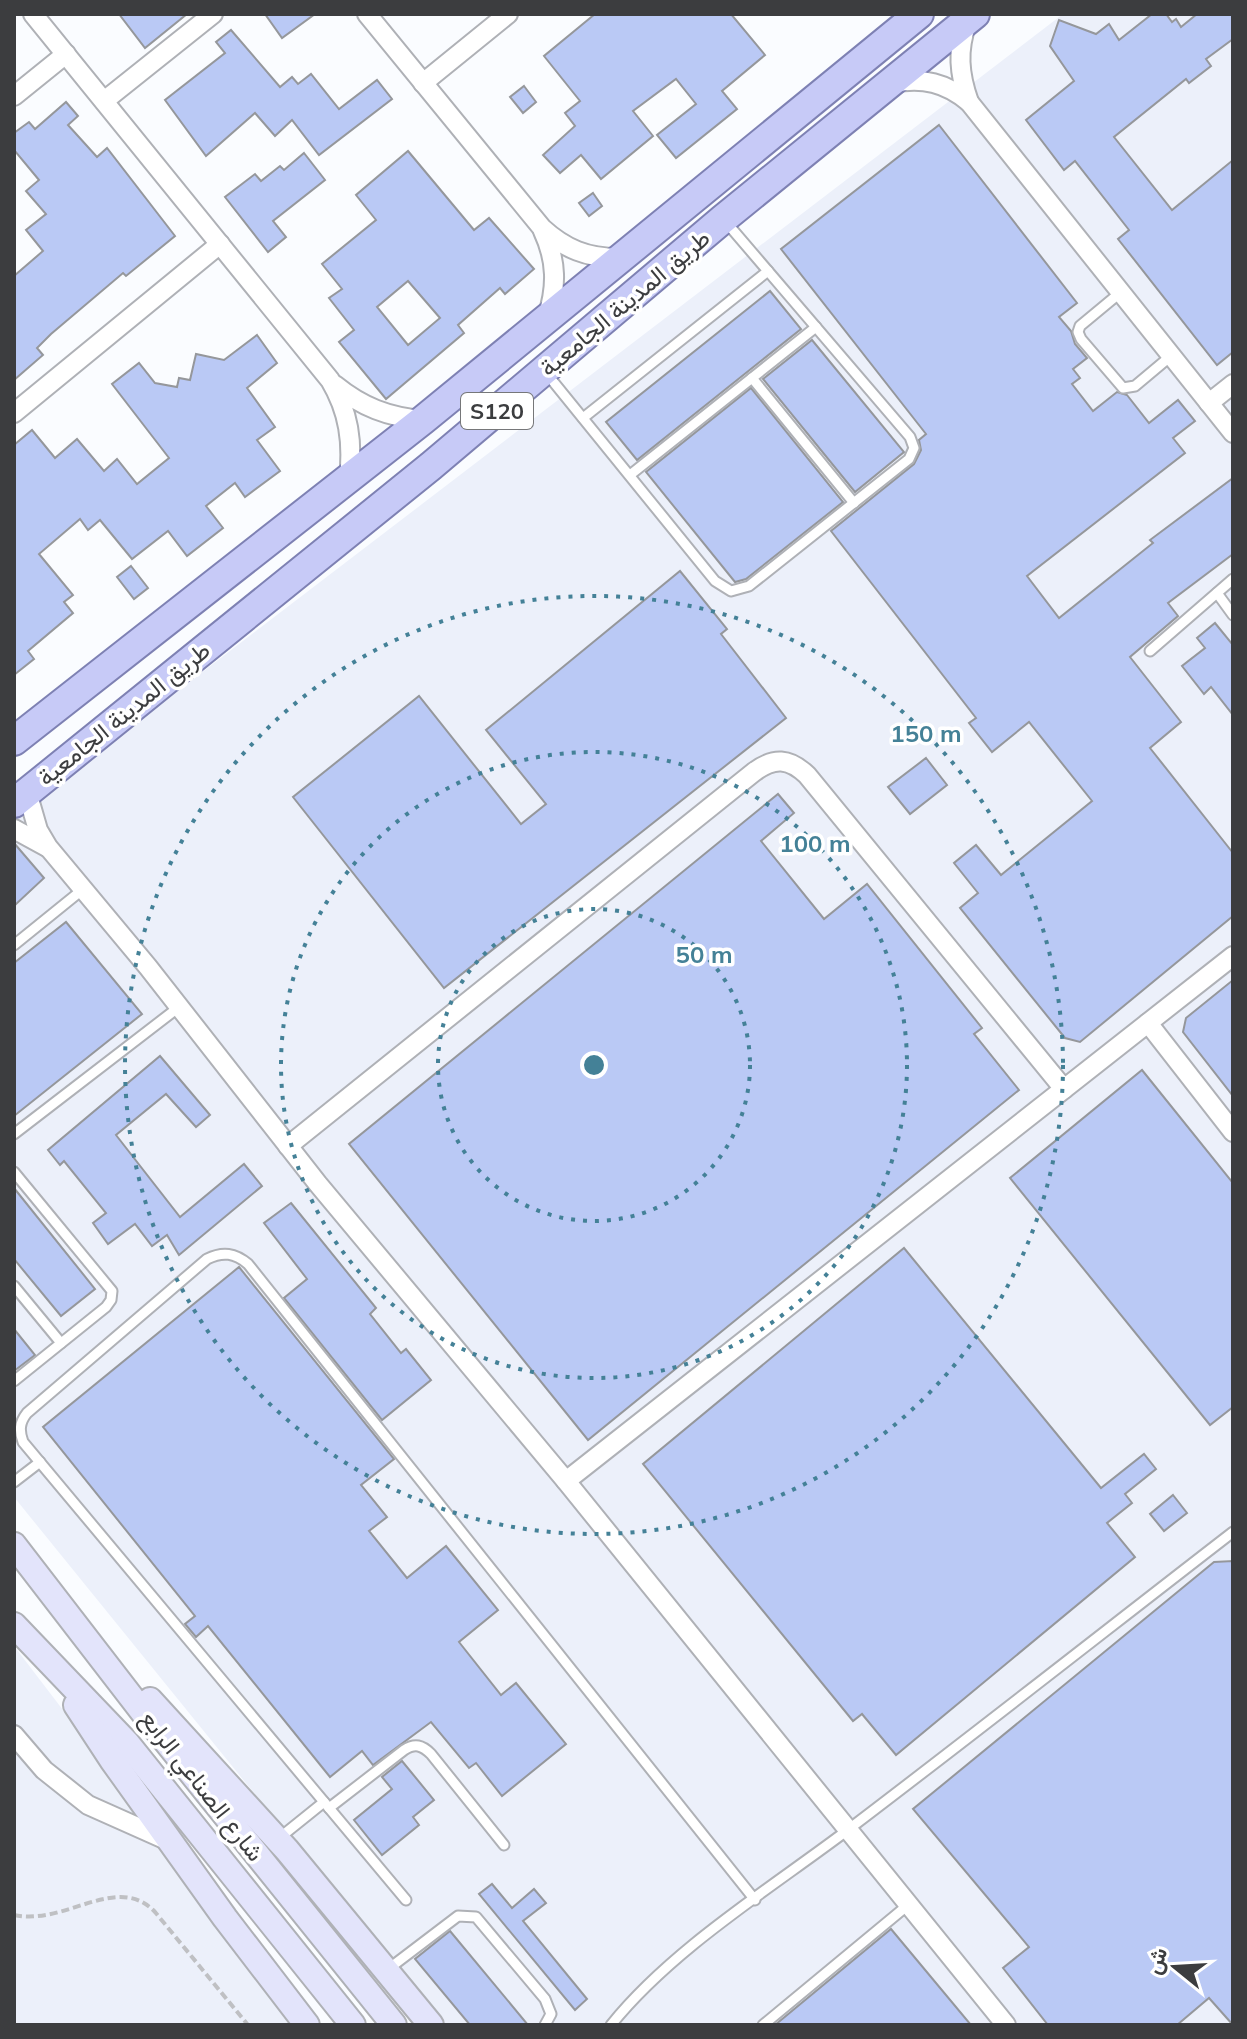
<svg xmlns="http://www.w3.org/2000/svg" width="1247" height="2039" font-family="Mulish,Vazirmatn,sans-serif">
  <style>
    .built { fill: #ecf0fa }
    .building { fill: #bac9f5; stroke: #95979b; stroke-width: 2; fill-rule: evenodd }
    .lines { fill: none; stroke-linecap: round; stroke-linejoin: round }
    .service-casing { stroke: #afb1b6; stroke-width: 13 }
    .minor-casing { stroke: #afb1b6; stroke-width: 22 }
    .secondary-casing { stroke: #afb1b6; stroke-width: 28 }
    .primary-casing { stroke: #7e81b3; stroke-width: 32 }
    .path { stroke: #bfc0c3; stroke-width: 4; stroke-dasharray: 8 4; stroke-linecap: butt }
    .service { stroke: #fff; stroke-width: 9 }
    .minor { stroke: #fff; stroke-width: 18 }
    .secondary { stroke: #e3e4fb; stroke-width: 24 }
    .primary { stroke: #c7caf7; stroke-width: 28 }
    .ring { fill: none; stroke: #448197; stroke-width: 4; stroke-dasharray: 4 8 }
    .labels { text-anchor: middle; stroke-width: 7; stroke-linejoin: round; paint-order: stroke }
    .shield { fill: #fff; stroke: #767779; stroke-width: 2 }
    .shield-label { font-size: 22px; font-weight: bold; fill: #3c3d3f }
    .street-label { font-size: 24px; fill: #3c3d3f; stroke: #fff }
    .centre { fill: #448197; stroke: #fff; stroke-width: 4 }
    .ring-label { font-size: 24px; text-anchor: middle; font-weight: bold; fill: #448197; stroke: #fff; stroke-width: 7; stroke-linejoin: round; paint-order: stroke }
  </style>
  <rect width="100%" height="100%" fill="#fafcff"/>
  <g class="built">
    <path d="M1063,14H1233V2025H442L14,1497V816Z"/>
    <path d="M14,1646L304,2025H14Z"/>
  </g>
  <g class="building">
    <path d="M119,14H187L145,48Z"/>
    <path d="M265,14H315L282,38Z"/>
    <path d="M595,14H731L765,55L722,91L737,109L676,158L657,135L696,104L676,79L633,111L653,136L601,179L581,155L560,173L543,155L575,126L565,113L580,101L544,56Z"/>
    <path d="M1152,14H1166L1172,22L1176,19L1181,27L1197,14H1233V39L1206,59L1211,66L1189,83L1186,79L1114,137L1172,210L1233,160V352L1217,365L1118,239L1129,230L1075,161L1064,170L1026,120L1074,81L1050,46L1059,20L1096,34L1109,24L1119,40Z"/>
    <path d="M231,30L280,87L292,77L298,84L311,74L339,109L377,80L392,99L319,155L292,120L275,136L255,113L206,156L165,100L225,53L216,42Z"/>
    <path d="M524,86L536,102L523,113L510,97Z"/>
    <path d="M66,102L78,116L68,125L97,157L107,148L175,236L126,276L123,273L51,334L37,348L43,355L14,380V276L43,251L26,230L46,214L26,191L39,180L14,150V133L29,122L35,129Z"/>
    <path d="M939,125L1077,303L1059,317L1071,331L1075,344L1087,358L1073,369L1080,378L1072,384L1093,411L1117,392L1127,395L1149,423L1178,400L1195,421L1173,438L1185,453L1027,576L1059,618L1153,543L1150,540L1233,478V554L1168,603L1178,616L1130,657L1181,722L1150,748L1233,853V916L1080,1042L1065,1038L960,908L978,893L954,863L976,845L1001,875L1092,801L1029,722L992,752L969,723L976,718L831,531L914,464L921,450L919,440L926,434L781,249Z"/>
    <path d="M408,151L474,230L489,218L534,269L505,294L500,288L458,325L464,333L386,399L339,342L354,330L329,298L342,289L322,264L376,220L356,195ZM408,281L440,318L408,345L377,307Z"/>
    <path d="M304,153L325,180L273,221L286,237L268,252L225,197L255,174L261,181L280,166L284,170Z"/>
    <path d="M593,193L602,206L589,216L579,203Z"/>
    <path d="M770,291L801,329L637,460L606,422Z"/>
    <path d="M257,335L277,363L247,388L275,427L257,440L280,471L245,497L235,483L206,506L223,528L187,556L168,531L132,559L100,520L88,530L80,519L39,554L73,595L64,602L73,613L28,651L34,659L14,675V445L32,430L55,458L77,439L104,471L117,459L137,484L169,458L112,384L139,363L155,383L177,387L179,378L190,380L196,354L224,360Z"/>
    <path d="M812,340L904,452L855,492L763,379Z"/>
    <path d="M751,388L843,502L746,579L735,582L646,472Z"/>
    <path d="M131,566L148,588L134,599L117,577Z"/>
    <path d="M680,571L727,629L721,634L786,718L444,988L293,797L419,696L521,824L546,804L486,730Z"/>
    <path d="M1215,623L1233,645V715L1211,687L1204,694L1182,666L1205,648L1197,638Z"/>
    <path d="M926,758L947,785L910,814L888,787Z"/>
    <path d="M778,794L794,813L761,841L824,919L867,884L982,1028L974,1034L1019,1090L588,1440L349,1144Z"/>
    <path d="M14,843L44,878L14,906Z"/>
    <path d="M66,922L142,1014L14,1116V963Z"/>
    <path d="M1233,980V1096L1183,1032L1186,1018Z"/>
    <path d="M160,1056L210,1115L196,1127L166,1094L116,1135L180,1217L244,1164L262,1186L179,1255L167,1235L152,1246L135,1224L108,1244L93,1223L106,1213L64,1161L60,1165L48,1150Z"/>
    <path d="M1142,1070L1233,1183V1407L1210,1425L1010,1178Z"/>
    <path d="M14,1188L95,1289L61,1316L14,1259Z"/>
    <path d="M291,1203L376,1308L370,1314L401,1353L406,1349L431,1380L382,1420L284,1298L307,1279L264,1223Z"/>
    <path d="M904,1248L1101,1488L1144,1454L1156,1469L1125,1494L1132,1503L1107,1523L1135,1557L896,1755L862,1714L853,1721L643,1464Z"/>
    <path d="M239,1267L394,1459L361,1485L387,1517L369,1531L407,1578L446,1546L498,1610L459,1642L501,1695L516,1683L566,1744L502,1796L476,1763L469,1768L431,1722L373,1765L362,1751L330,1777L208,1626L196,1637L185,1624L195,1616L43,1427Z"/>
    <path d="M14,1329L35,1355L14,1371Z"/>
    <path d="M1173,1495L1187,1513L1164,1531L1150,1514Z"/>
    <path d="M1233,1561V2025L1209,1998L1177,2025H1048L1003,1968L1029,1947L913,1809L1214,1562Z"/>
    <path d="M402,1761L434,1800L413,1817L419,1825L382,1855L354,1820L392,1789L382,1777Z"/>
    <path d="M492,1884L512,1908L534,1889L546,1903L523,1921L587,1999L575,2010L479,1894Z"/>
    <path d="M891,1929L971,2025H775Z"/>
    <path d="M450,1931L528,2025H470L415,1959Z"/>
  </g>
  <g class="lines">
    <g class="service-casing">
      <g id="service">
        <path d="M1121,292L1080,326L1078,332L1081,339L1123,388L1135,386L1172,355"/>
        <path d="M547,374L715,581L731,591L749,586L909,459L914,448L910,437L726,222"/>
        <path d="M752,378L854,503"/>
        <path d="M583,418L768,271"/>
        <path d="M630,475L816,327"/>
        <path d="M1217,593L1233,615"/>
        <path d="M1150,651L1233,579"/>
        <path d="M14,945L82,890"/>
        <path d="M14,1134L179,1007"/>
        <path d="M14,1172L112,1291L111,1300L106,1307L14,1381"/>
        <path d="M14,1286L61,1343"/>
        <path d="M14,1482L40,1462"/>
        <path d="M329,1808L404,1750C415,1743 422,1745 431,1754L504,1845"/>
        <path d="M278,1839L324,1802"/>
        <path d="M406,1900L23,1442C19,1431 19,1423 27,1413L207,1259C223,1251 235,1253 248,1264L755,1900"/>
        <path d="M387,1970L458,1916L476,1917L545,1999L551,2014L545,2025"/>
        <path d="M611,2025C672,1949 771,1888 849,1829C978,1731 1105,1631 1233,1532"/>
        <path d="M763,2025L908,1905"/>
      </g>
    </g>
    <g class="minor-casing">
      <g id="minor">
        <path d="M33,14L330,380C349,412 353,442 349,479"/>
        <path d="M367,14L542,228C565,249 587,258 619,258"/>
        <path d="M967,23C957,50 959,74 969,102"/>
        <path d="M423,83L508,14"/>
        <path d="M893,83C923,77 946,83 969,102L1233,433"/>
        <path d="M14,96L66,54"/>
        <path d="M104,101L213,14"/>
        <path d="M543,231C557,261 557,287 547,318"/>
        <path d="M335,385C362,407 388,417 423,420"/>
        <path d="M1209,403L1233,384"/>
        <path d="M14,413L220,244"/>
        <path d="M27,792L38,830L48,847L148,967L318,1184L566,1481L1006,2025"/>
        <path d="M14,829L47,847"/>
        <path d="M1148,1023L1233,1132"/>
        <path d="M288,1146L754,772C774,757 789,758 807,775L1064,1089"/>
        <path d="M566,1481L1233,956"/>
        <path d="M14,1735L44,1770L88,1805L171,1842"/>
      </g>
    </g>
    <g class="secondary-casing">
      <g id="secondary">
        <path d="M14,1545L152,1724L394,2025"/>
        <path d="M14,1625L127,1743L353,2025"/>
        <path d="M150,1700L287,1850L431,2025"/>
        <path d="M76,1705L112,1760L225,1918L307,2025"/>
      </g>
    </g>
    <g class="primary-casing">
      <g id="primary">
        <path d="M14,741L423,420L919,14"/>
        <path d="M14,803L431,466L723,219L975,14"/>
      </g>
    </g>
    <path class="path" d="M14,1915C66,1926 117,1872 155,1912L248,2025"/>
    <use href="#service" class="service"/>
    <use href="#minor" class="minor"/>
    <use href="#secondary" class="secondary"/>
    <use href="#primary" class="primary"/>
  </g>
  <g class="ring">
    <circle cx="594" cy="1065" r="156"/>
    <circle cx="594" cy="1065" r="313"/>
    <circle cx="594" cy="1065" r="469"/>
  </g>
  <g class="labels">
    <rect class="shield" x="461" y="393" width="72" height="36" rx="6"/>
    <g class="shield-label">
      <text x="497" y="419">S120</text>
    </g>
    <g class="street-label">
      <text transform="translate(625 303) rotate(-40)" y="8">طريق المدينة الجامعية</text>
      <text transform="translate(124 714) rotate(-39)" y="8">طريق المدينة الجامعية</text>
      <text transform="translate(202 1786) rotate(52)" y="8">شارع الصناعي الرابع</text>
    </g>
  </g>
  <circle cx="594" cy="1065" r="12" class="centre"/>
  <g class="ring-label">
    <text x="926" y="742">150 m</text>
    <text x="815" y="852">100 m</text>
    <text x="704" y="963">50 m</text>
  </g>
  <rect width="1247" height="2039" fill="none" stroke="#3c3d3f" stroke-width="32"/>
  <g transform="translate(1175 1967) rotate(288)" stroke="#ffffff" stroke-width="6" paint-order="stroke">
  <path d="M0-6L14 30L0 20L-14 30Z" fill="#3c3d3f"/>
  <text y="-12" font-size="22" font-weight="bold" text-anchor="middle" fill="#3c3d3f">ش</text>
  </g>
</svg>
